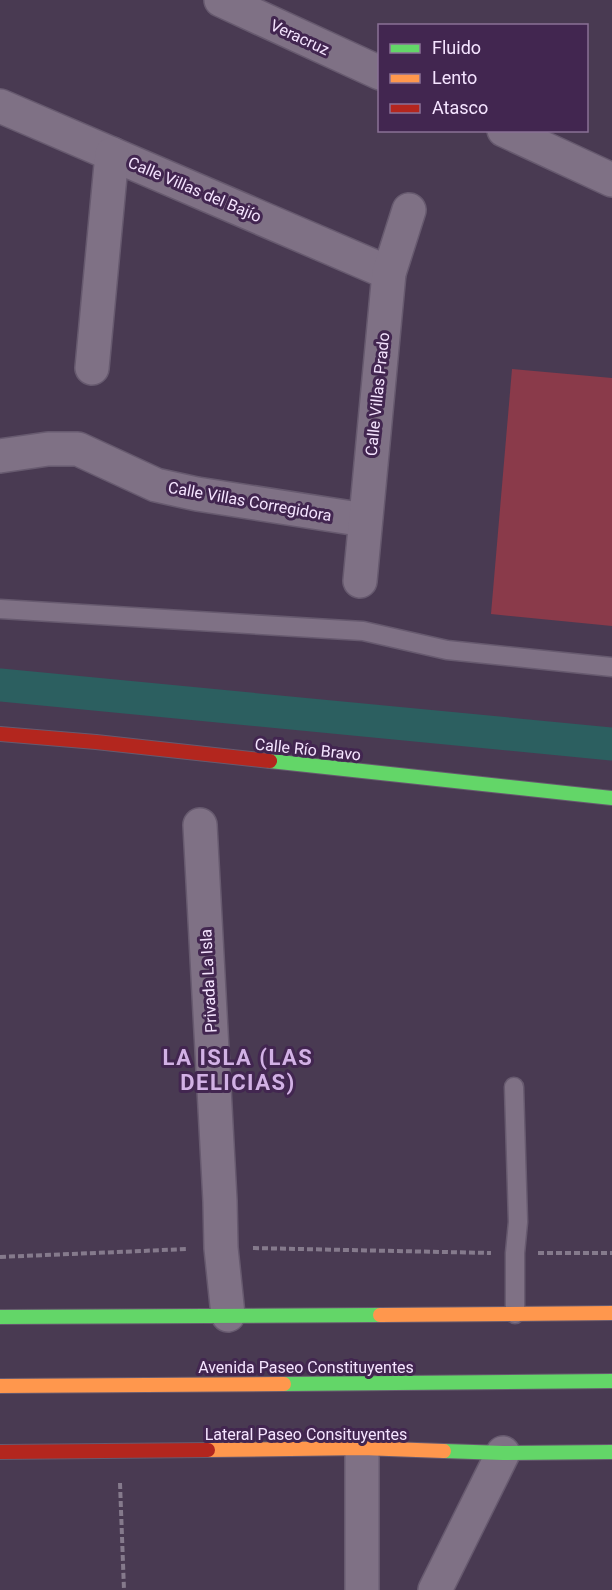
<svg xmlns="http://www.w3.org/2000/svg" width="612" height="1590" font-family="Roboto,sans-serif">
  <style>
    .green { fill: #8a3a4a }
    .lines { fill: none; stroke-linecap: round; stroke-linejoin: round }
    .canal { stroke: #2c5f60; stroke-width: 33 }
    .lane-casing { stroke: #675a6f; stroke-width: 21 }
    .street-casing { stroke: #675a6f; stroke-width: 36 }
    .fast-casing { stroke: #675a6f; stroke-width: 16 }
    .slow-casing { stroke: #675a6f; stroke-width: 16 }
    .jam-casing { stroke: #675a6f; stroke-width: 16 }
    .path { stroke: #857a8c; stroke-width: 4; stroke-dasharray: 6 3; stroke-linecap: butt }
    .lane { stroke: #7f7185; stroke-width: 18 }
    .street { stroke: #7f7185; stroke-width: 33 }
    .fast { stroke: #63d668; stroke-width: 14 }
    .slow { stroke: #ff974d; stroke-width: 14 }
    .jam { stroke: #b3261e; stroke-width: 14 }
    .labels { text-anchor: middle; stroke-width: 6; stroke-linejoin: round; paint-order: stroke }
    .street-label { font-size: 16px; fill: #f5e4ff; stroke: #422650 }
    .district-label { font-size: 22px; font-weight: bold; letter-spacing: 1.5px; fill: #d2b1e5; stroke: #422650 }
  </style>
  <rect width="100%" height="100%" fill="#493a52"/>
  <path class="green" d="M512,369L612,378V626L491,614Z"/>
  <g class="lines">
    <path class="canal" d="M0,685L612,744"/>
    <g class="lane-casing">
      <g id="lane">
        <path d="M0,609L363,631L447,650L612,667"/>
        <path d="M514,1087L518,1222L515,1253V1314"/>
      </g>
    </g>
    <g class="street-casing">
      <g id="street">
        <path d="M221,0L380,73"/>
        <path d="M0,106L389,273"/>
        <path d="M504,130L612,180"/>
        <path d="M92,368L112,154"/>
        <path d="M0,456L48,449H78L156,485L197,494L365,520"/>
        <path d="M360,581L389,273L409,210"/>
        <path d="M200,825L220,1201L221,1248L228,1315"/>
        <path d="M362,1448V1590"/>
        <path d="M435,1590L503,1453"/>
      </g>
    </g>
    <g class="fast-casing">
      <g id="fast">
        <path d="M270,761L612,798"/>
        <path d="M0,1317L380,1315"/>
        <path d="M284,1384L612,1381"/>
        <path d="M444,1451L503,1453L612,1452"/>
      </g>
    </g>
    <g class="slow-casing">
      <g id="slow">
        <path d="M380,1315L612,1313"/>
        <path d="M0,1386L284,1384"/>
        <path d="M208,1450L362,1448L444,1451"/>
      </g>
    </g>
    <g class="jam-casing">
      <g id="jam">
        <path d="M0,734L96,742L270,761"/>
        <path d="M0,1452L208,1450"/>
      </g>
    </g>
    <g class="path">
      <path d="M253,1248L491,1253"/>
      <path d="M538,1253H612"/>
      <path d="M0,1257L188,1249"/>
      <path d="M120,1483L124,1590"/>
    </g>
    <use href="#lane" class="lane"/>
    <use href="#street" class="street"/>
    <use href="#fast" class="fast"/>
    <use href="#slow" class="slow"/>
    <use href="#jam" class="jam"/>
  </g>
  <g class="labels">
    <g class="street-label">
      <text transform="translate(300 37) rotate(25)" y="6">Veracruz</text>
      <text transform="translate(195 189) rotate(23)" y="6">Calle Villas del Bajío</text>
      <text transform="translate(377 394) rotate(-84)" y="6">Calle Villas Prado</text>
      <text transform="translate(250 501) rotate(10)" y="6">Calle Villas Corregidora</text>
      <text transform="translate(308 749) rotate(6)" y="6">Calle Río Bravo</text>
      <text transform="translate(208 981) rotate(-93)" y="6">Privada La Isla</text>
      <text x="306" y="1373">Avenida Paseo Constituyentes</text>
      <text x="306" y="1440">Lateral Paseo Consituyentes</text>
    </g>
    <g class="district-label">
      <text x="238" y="1065">LA ISLA (LAS<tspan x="238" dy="25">DELICIAS)</tspan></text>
    </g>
  </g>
  <rect x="378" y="24" width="210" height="108" fill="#422650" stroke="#8a7296" stroke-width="1.5"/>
  <rect x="390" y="44" width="30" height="9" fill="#63d668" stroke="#8a7296" stroke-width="1.5"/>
  <text x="432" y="54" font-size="18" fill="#f5e4ff">Fluido</text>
  <rect x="390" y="74" width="30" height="9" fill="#ff974d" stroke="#8a7296" stroke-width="1.5"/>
  <text x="432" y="84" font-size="18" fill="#f5e4ff">Lento</text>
  <rect x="390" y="104" width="30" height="9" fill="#b3261e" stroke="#8a7296" stroke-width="1.5"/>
  <text x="432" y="114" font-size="18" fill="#f5e4ff">Atasco</text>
</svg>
